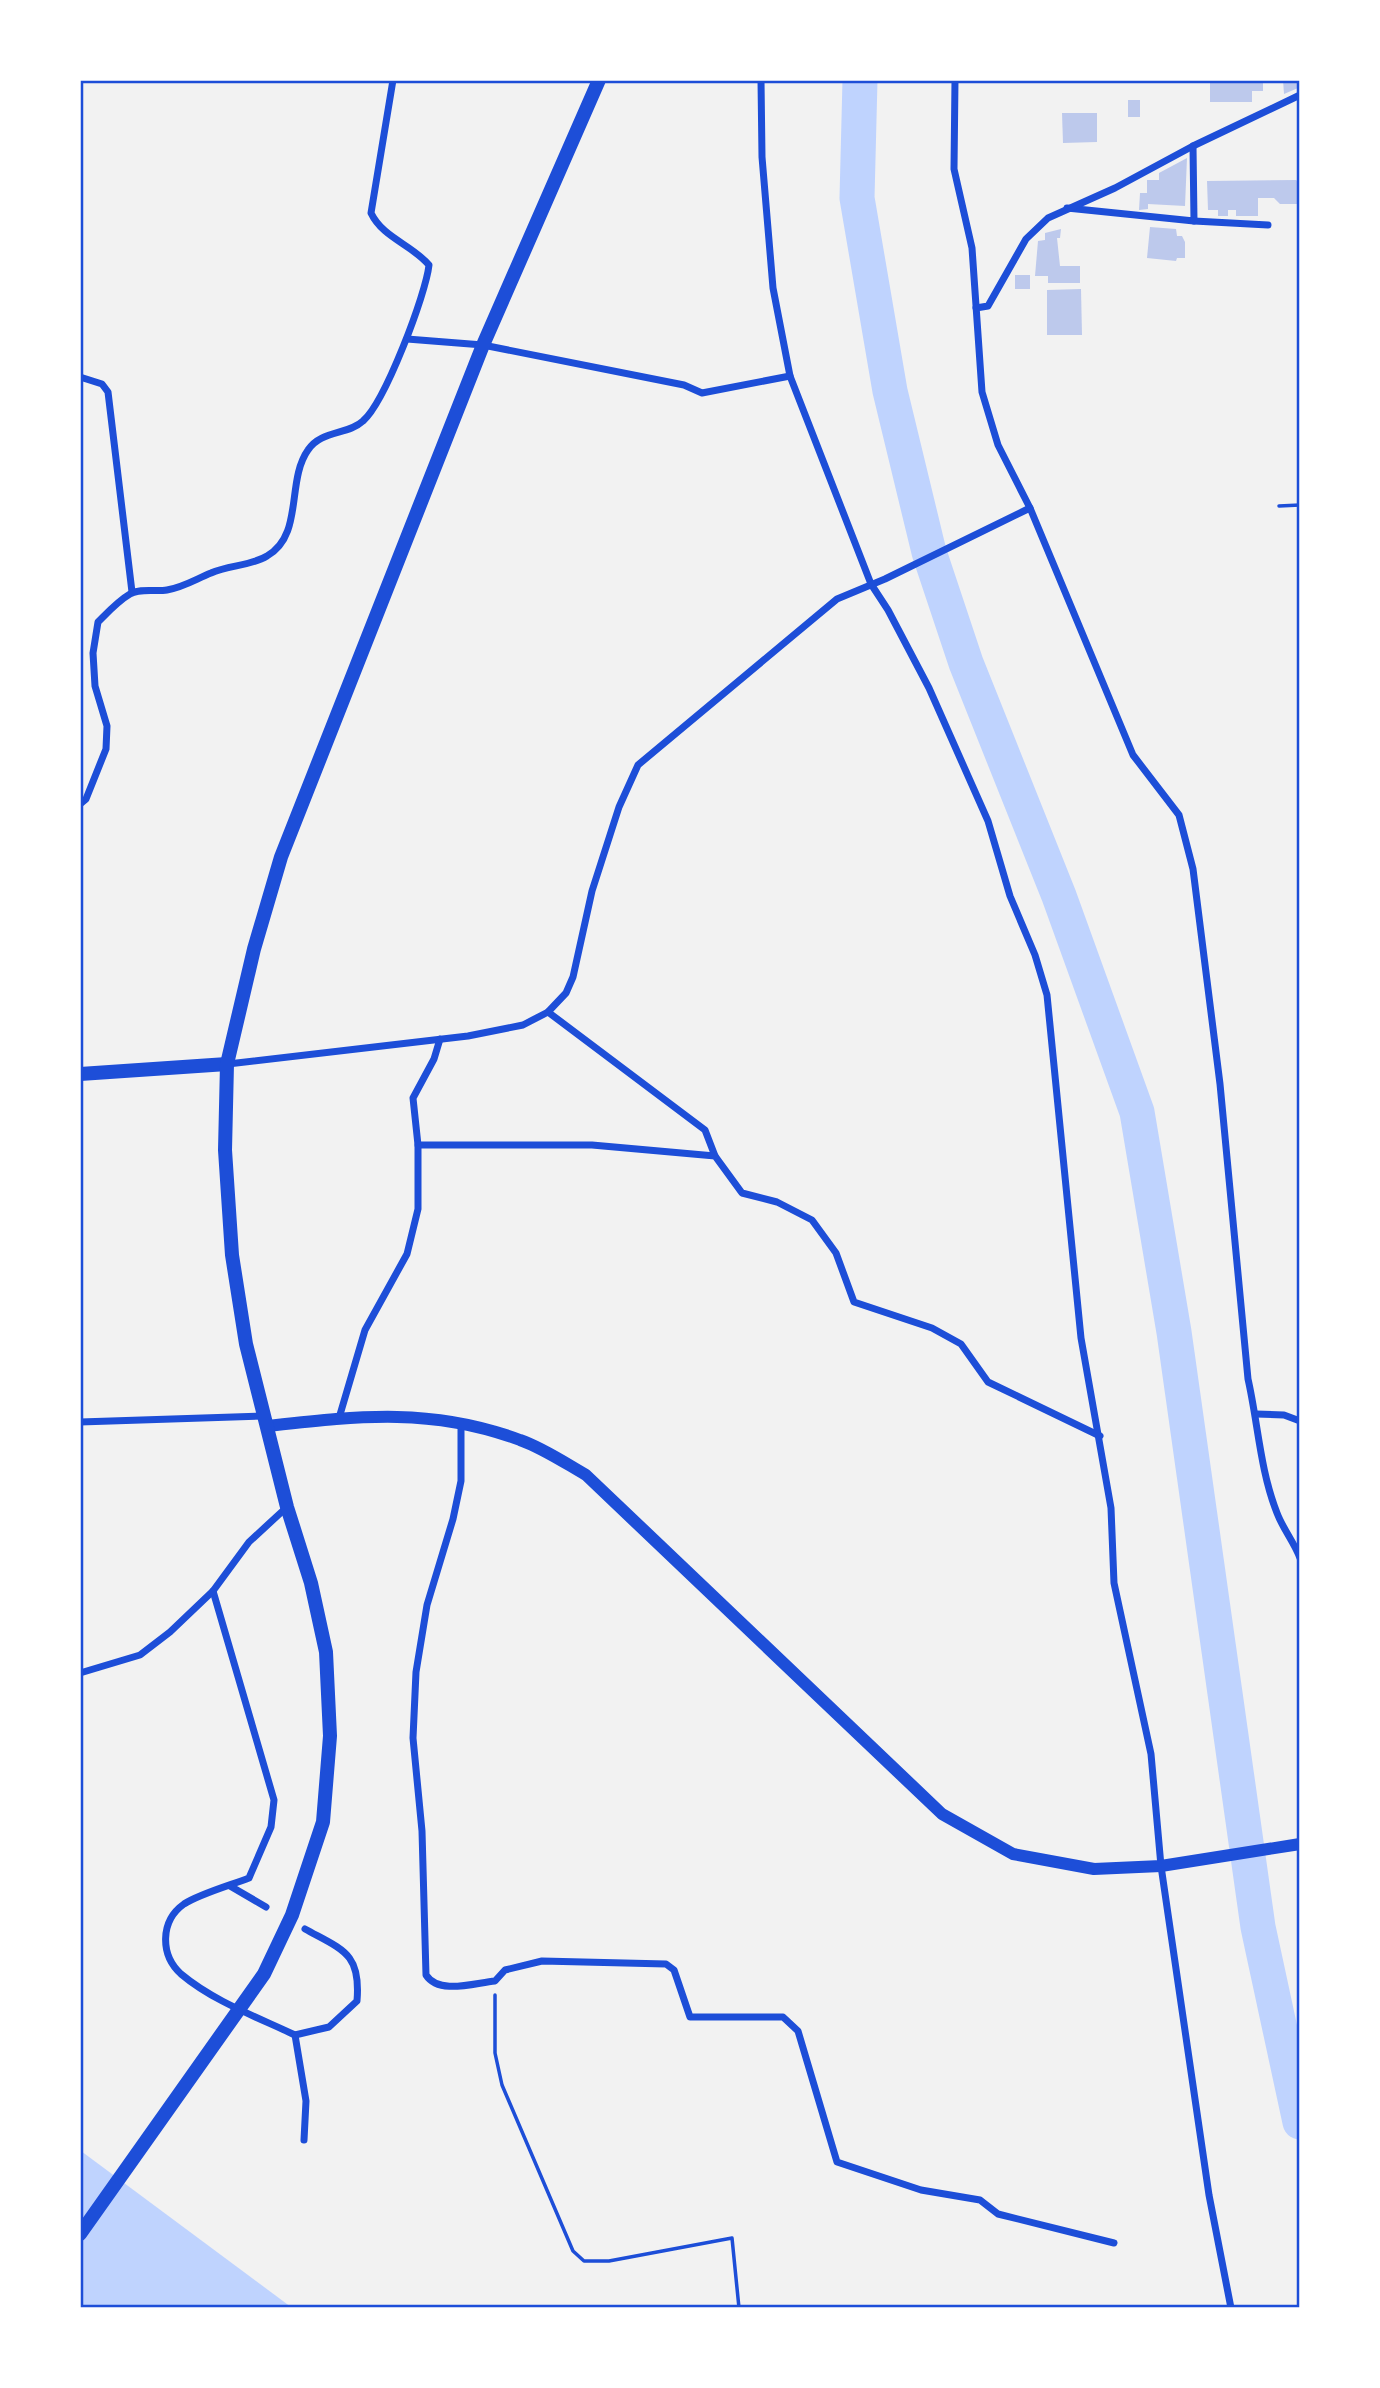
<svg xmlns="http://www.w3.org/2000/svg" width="1380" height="2388" font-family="'Titillium Web',sans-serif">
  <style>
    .water { fill: #bfd3fe }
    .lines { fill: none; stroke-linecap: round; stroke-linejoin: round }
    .river { stroke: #bfd3fe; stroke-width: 35 }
    .building { fill: #bdc9ec }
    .path { stroke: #1d4ed8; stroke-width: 3.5 }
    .minor { stroke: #1d4ed8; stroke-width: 7 }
    .tertiary { stroke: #1d4ed8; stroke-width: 12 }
    .secondary { stroke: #1d4ed8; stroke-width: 14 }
    .neatline { fill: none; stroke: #1d4ed8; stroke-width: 2.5 }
  </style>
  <rect width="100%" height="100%" fill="#f2f2f2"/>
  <path class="water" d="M81,2151L291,2307H81Z"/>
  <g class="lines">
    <path class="river" d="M860,80L857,198L890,391L929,552L966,663L1059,896L1137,1112L1174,1332L1258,1927L1300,2122"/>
  </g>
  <g class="building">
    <path d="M1210,80H1263V91H1252V102H1210Z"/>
    <path d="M1283,80L1298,83V88L1284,94Z"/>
    <rect x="1128" y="100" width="12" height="17"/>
    <path d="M1062,113H1097V142L1063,143Z"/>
    <path d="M1187,158L1185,206L1148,204V209L1139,210L1140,193H1147V180H1159V173Z"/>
    <path d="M1296,180L1300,183V204H1280L1274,198H1258V216H1236V210H1228V216H1218V210H1208L1207,181Z"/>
    <path d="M1150,227L1176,229L1177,236H1182L1185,242V258H1177L1176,261L1147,258Z"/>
    <path d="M1061,229L1060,238H1057L1060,266H1080V283H1048V276H1035L1038,241L1045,240V233Z"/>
    <rect x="1015" y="275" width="15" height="14"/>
    <path d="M1081,289L1082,335H1047V290Z"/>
  </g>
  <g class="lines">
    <g class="path">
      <path d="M1279,506L1300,505"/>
      <path d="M495,1995V2053L502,2085L573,2251L584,2261H609L732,2238L739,2308"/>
    </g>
    <g class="minor">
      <path d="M761,80L762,157L773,288L790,376L871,584L888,610L929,688L988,821L1010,896L1035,955L1047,995L1081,1338L1111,1508L1114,1583L1151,1754L1161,1866L1209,2195L1231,2308"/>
      <path d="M955,80L954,169L972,248L982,392L998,445L1030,508L1133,755L1179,815L1193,869L1220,1084L1248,1379C1258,1423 1260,1470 1277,1513C1283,1529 1294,1542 1300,1558"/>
      <path d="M1067,208L1194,221L1193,146"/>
      <path d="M1194,221L1268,225"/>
      <path d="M976,308L988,306L1026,239L1048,218L1115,188L1193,146L1300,95"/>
      <path d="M407,339L483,345L684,385L702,393L790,376"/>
      <path d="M80,377L102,384L108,392L132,592"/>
      <path d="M80,804L86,799L106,749L107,726L95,686L93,653L98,622C108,612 118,601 130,594C140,588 156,592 167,590C184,587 196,579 211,573C228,565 251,566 267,556C304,535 286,481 308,450C321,430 348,435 363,421C385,402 426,294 429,265C411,244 383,238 371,213L393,80"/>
      <path d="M548,1012L705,1130L715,1156"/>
      <path d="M228,1064L468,1036L523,1025L548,1012L566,993L573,977L592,891L619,807L638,765L837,599L885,579L1030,508"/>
      <path d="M418,1145H592L715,1156L742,1193L777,1202L812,1220L836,1253L854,1302L932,1328L961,1344L988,1382L1100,1436"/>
      <path d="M1256,1414L1284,1415L1300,1421"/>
      <path d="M339,1418L365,1330L407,1254L418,1209V1145L413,1098L434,1059L440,1039"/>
      <path d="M80,1422L263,1416"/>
      <path d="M461,1422V1481L453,1519L427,1605L416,1672L413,1738L422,1831L426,1975C439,1995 474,1983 495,1981L505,1970L542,1961L666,1964L674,1970L690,2017H783L798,2031L837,2162L921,2190L980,2200L998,2214L1114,2243"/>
      <path d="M213,1591L274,1800L271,1827L249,1878C231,1885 199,1894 184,1904C160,1921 160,1955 181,1974C213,2001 257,2017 295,2035"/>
      <path d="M80,1673L140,1655L170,1632L213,1591L249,1542L287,1507"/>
      <path d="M230,1886L266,1907"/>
      <path d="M304,2140L306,2101L295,2035L329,2027L357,2001C361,1953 343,1950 305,1929"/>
    </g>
    <path class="tertiary" d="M267,1426C358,1416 432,1407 520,1440C543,1448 565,1463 586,1475L942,1814L1013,1854L1094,1869L1161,1866L1300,1844"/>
    <g class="secondary">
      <path d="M80,1074L227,1064"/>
      <path d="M80,2234L264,1974L292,1915L323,1822L330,1736L326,1652L311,1583L287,1507L246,1344L232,1255L225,1150L227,1064L254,949L281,857L483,345L599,80"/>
    </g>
  </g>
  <rect width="1380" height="2388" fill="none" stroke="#ffffff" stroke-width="164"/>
  <rect x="82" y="82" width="1216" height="2224" class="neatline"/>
</svg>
